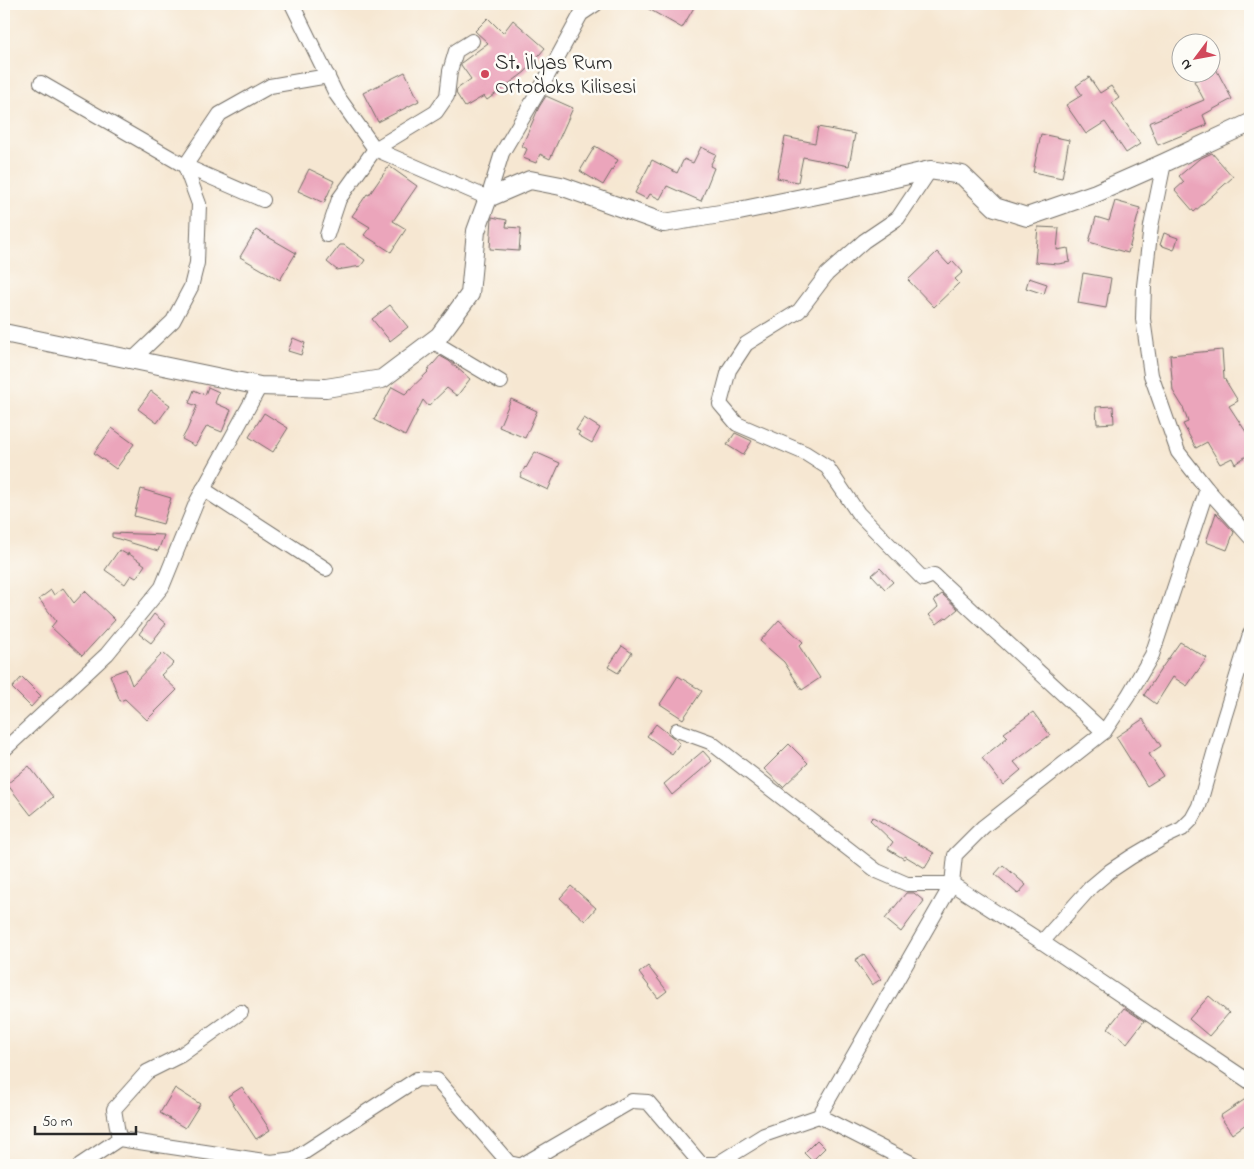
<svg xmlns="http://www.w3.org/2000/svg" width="1254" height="1169" font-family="'Indie Flower',sans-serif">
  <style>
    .building { fill: #eba5bb }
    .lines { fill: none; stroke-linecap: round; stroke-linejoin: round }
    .minor-casing { stroke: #726d65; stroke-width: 16 }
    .tertiary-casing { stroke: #726d65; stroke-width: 20 }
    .minor { stroke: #fff; stroke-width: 14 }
    .tertiary { stroke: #fff; stroke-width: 18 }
    .poi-dot { fill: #d1495b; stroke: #fdfcf7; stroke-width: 2 }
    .labels { text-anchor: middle; stroke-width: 5; stroke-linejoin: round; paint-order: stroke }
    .poi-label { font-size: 21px; fill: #2b2b2b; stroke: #fdfcf7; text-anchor: start }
  </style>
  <rect width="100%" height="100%" fill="#fdfcf7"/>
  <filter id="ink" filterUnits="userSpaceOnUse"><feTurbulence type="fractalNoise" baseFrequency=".02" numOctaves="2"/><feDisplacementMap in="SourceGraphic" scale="10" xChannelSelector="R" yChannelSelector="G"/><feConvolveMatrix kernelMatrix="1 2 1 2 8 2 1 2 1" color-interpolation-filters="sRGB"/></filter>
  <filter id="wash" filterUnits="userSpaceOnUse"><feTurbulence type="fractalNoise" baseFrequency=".0096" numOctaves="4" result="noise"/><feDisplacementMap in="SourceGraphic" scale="20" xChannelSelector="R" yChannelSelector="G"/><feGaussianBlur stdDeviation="1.12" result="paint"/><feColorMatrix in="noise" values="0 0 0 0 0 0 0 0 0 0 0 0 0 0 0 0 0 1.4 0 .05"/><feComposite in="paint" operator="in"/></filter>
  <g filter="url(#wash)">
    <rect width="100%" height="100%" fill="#f6e7d2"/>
    <g id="blocks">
      <g class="building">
        <path d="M640,4H696L682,28Z"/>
        <path d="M488,18L503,33L513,20L545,48L525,72L487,100L484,96L465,107L456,93L457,89L471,79L461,65V63L488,43L475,31Z"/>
        <path d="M1216,69L1232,99L1203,115L1207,125L1158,145L1149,123L1204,100L1194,81Z"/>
        <path d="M405,72L419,101L378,122L363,93Z"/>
        <path d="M1089,77L1100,93L1111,86L1119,98L1112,103L1140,144L1126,153L1105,122L1086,134L1066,105L1082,95L1076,86Z"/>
        <path d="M546,96L573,108L550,159L540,154L536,163L523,158L527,149L522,146L539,107Z"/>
        <path d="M818,127L855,134L849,166L803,157L798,182L777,178L785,137L815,143Z"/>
        <path d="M1041,134L1069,140L1062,178L1033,172Z"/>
        <path d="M595,146L618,160L603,185L580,171Z"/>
        <path d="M701,147L716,154L710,166L714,168L701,201L667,186L660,199L650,194L647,199L635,193L652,160L677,173L684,159L693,163Z"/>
        <path d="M1212,153L1233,177L1194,212L1175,190L1184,182L1179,176L1199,159Z"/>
        <path d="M389,166L417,186L393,221L406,229L391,252L364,235L370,227L352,216L367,194L369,195Z"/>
        <path d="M309,169L334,181L324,203L298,191Z"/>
        <path d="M1115,201L1140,208L1128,253L1089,242L1096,217L1109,221Z"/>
        <path d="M492,217L507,220L506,227L521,228L519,251L490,249Z"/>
        <path d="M1038,227L1059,228L1057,250L1068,248L1070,262L1058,264L1035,262Z"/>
        <path d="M256,230L296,253L280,280L240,257Z"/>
        <path d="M1164,233L1178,238L1174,250L1160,245Z"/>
        <path d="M340,245H344L365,260L361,266L337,270L327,262Z"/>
        <path d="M937,252L949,265L953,261L963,272L955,279L959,283L934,307L908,280Z"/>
        <path d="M1083,273L1111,278L1106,308L1078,303Z"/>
        <path d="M1029,278L1047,284L1044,294L1026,288Z"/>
        <path d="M390,305L408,327L390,341L372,319Z"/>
        <path d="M293,338L305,343L301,355L288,351Z"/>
        <path d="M1222,350L1224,378L1238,401L1229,406L1250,438V448L1248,449L1249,454L1235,464L1232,458L1220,464L1207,442L1196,448L1183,424L1188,422L1183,407L1173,391L1170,355Z"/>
        <path d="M440,356L449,361L470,379L457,396L447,388L428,406L423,400L405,436L374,420L392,387L405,394L428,372L427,371Z"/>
        <path d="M208,387L219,392L215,403L231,410L222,432L207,426L195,446L182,439L187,430L197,406L189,403L194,390L205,395Z"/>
        <path d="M151,391L170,405L157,423L138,409Z"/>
        <path d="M511,399L537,411L525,438L499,427Z"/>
        <path d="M1113,406L1114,423L1097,424L1096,407Z"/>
        <path d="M264,413L288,428L273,452L249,437Z"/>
        <path d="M584,418L600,428L592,443L578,435L580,432L576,430Z"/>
        <path d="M112,428L134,444L116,469L94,453Z"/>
        <path d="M735,433L752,441L743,455L727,445Z"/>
        <path d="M535,452L560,463L548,490L520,477L525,467L526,468Z"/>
        <path d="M141,489L171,498L163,524L134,516Z"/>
        <path d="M1216,513L1234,532L1227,550L1206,542Z"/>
        <path d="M112,533L164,535L158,551L112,537Z"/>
        <path d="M119,550L128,555V553L145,565L136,578L131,575L125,584L105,570Z"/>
        <path d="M880,568L893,582L885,589L872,575Z"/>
        <path d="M63,588L74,603L85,591L115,620L82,656L51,627L56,621L39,599L51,590L54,595Z"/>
        <path d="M942,594L958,609L947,618L946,617L937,624L929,615L938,607L934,600Z"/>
        <path d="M154,614L166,624L151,643L139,634Z"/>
        <path d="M779,620L803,642L799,646L820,678L802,690L784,662L760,641Z"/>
        <path d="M1180,642L1207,658L1187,686L1173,677L1156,704L1144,695L1161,669Z"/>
        <path d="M622,646L632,653L618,673L608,667Z"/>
        <path d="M163,653L174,663L161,675L177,690L147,720L125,699L120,701L110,675L126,669L132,685Z"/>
        <path d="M678,676L702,691L683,719L660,704Z"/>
        <path d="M22,677L41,696L31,707L12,688Z"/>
        <path d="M1033,712L1050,735L1014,762L1021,770L1003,785L982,758L1008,737L1004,733Z"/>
        <path d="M1143,719L1161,746L1149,754L1163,776L1147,786L1116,737Z"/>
        <path d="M656,724L680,743L672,754L647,736Z"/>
        <path d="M789,744L808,763L783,787L764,769Z"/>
        <path d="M703,751L712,761L672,795L664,784Z"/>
        <path d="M29,766L53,797L31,815L7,784Z"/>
        <path d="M873,817L934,853L925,868L905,856L904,859L888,849L893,842L870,820Z"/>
        <path d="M1003,865L1026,885L1018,894L995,874Z"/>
        <path d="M571,886L596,908L585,921L560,898Z"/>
        <path d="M906,893H914L924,901L901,932L885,919Z"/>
        <path d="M864,954L881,979L872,985L855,960Z"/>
        <path d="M648,966L667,991L658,998L639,973Z"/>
        <path d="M1209,996L1229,1013L1209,1036L1189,1019Z"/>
        <path d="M1124,1008L1144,1021L1127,1043L1108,1028Z"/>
        <path d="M242,1087L270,1130L256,1139L228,1096Z"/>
        <path d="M175,1088L200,1104L185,1128L160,1113Z"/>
        <path d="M1250,1096V1121L1232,1134L1220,1116Z"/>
        <path d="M817,1140L825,1148L812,1161L804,1153Z"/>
      </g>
    </g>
  </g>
  <g filter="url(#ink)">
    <use href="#blocks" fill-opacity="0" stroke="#726d65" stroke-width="1"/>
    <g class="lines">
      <g class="minor-casing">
        <g id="minor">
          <path d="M292,4L336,94L375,149L488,198L502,153L543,84L581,14L596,4"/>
          <path d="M41,83L185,166L263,200"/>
          <path d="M1164,163L1151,226L1144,286L1143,319L1151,375L1178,452L1207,489L1250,537"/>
          <path d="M930,170L898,218L864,241L827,274L799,311L746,344L729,370L720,404L737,424L805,453L827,467L858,513L923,579L934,575L1104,732"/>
          <path d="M327,235L339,199L375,149L436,112L447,96L450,71L456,51L472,41"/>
          <path d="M432,341L501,382"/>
          <path d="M132,360L173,321L191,287L197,263L199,204L185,166L220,114L270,86L328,76"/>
          <path d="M203,489L326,569"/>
          <path d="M677,730L710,742L877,871L907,884H952L1042,942L1250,1082"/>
          <path d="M4,750L107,654L162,587L197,501L260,386"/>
          <path d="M1042,942L1091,887L1110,871L1131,857L1165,837L1182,829L1192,819L1199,806L1224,718L1250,634"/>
          <path d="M819,1116L915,1165"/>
          <path d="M119,1139L114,1109L147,1072L181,1055L241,1012"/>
          <path d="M80,1165L119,1139L271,1162L294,1159L417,1079L437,1080L509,1163L518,1165"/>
          <path d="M522,1165L632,1101L648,1102L701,1164H717L764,1135L819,1116L952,884L955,855L983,827L1104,732L1128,696L1152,655L1207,489"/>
        </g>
      </g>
      <g class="tertiary-casing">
        <path id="tertiary" d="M4,333L260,386L326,388L382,379L439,336L470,294L476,231L488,198L530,180L561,186L664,223L739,211L856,187L930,170L962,175L995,207L1027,217L1096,193L1164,163L1250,123"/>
      </g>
      <use href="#minor" class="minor"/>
      <use href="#tertiary" class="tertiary"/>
    </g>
  </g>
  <circle class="poi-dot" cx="485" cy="74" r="5"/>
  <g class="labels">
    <g class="poi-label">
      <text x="495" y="69">St. İlyas Rum<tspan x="495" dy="24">Ortodoks Kilisesi</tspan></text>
    </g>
  </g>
  <rect width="1254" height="1169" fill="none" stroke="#fdfcf7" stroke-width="20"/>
  <g transform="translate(1196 58) rotate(238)"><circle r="24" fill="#fdfcf7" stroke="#a9a8a5"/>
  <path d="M0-4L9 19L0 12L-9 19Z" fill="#d1495b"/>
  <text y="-8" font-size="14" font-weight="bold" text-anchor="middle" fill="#2b2b2b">N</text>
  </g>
  <path d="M35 1126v8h101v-8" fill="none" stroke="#2b2b2b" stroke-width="2.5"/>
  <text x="42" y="1126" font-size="15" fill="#2b2b2b" stroke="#fdfcf7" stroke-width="4" paint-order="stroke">50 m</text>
</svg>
